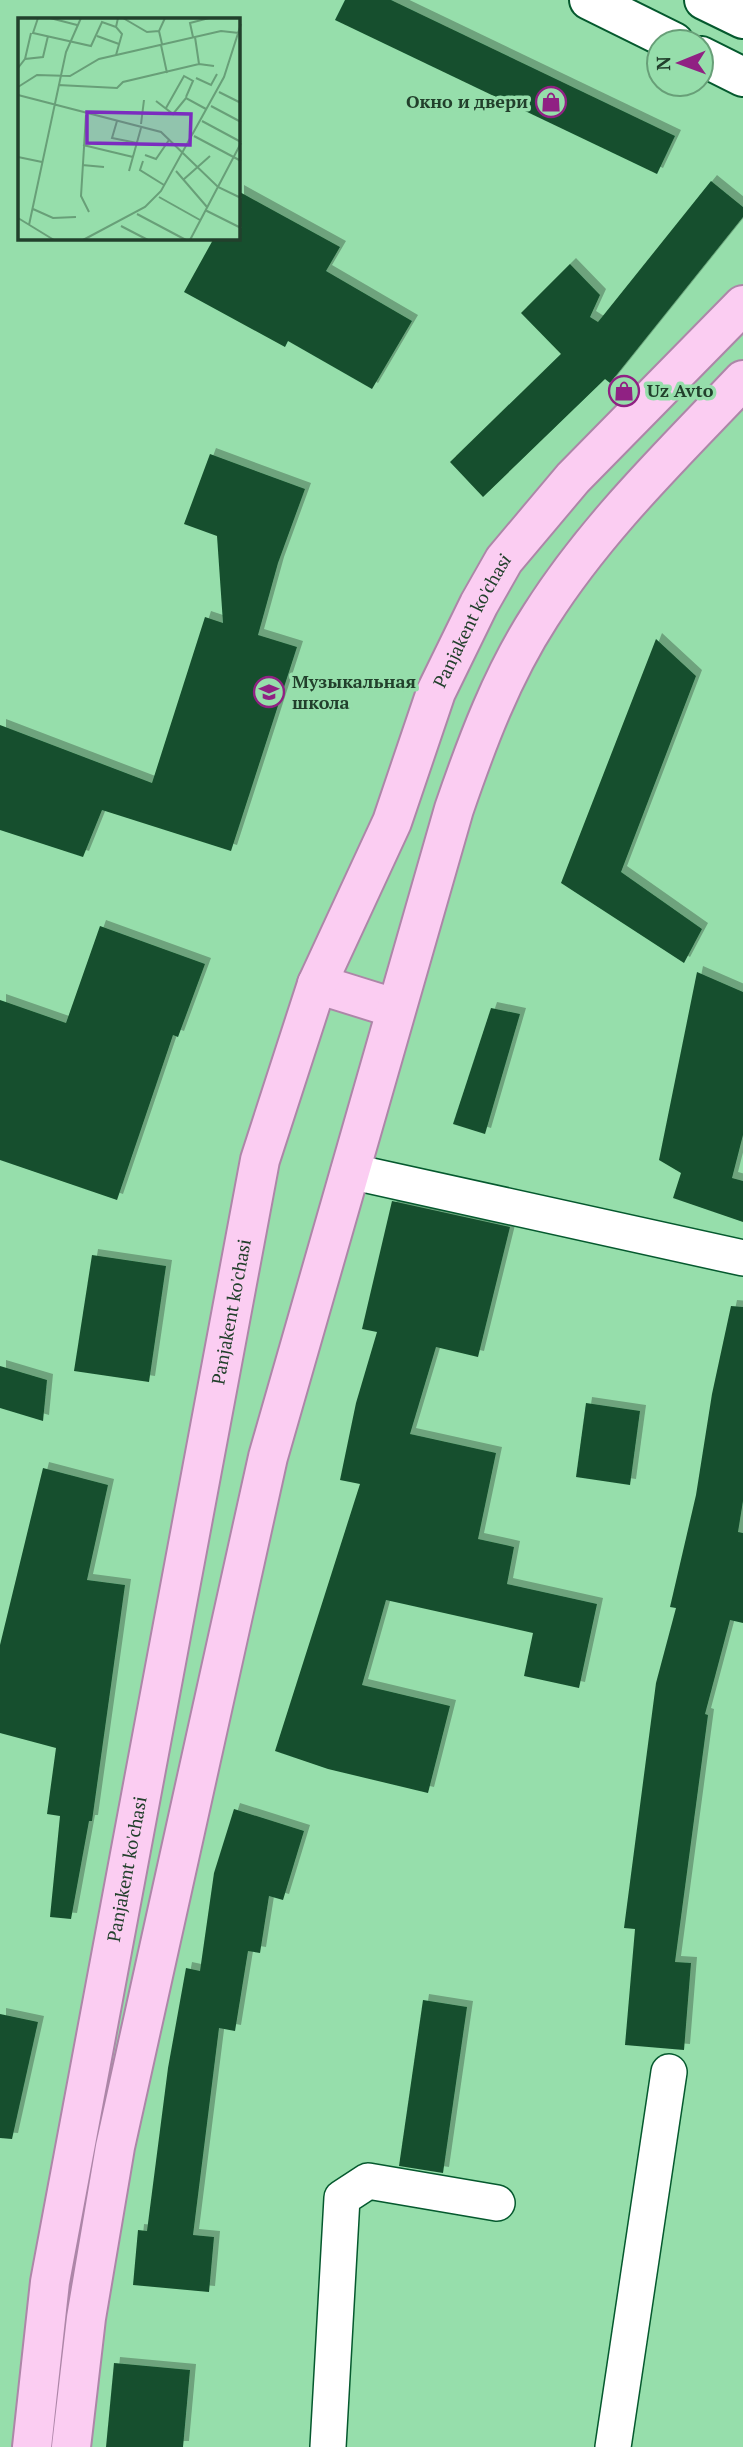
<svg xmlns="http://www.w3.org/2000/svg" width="743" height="2447" font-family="'PT Serif',serif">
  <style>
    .building { fill: #15502d; filter: url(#shadow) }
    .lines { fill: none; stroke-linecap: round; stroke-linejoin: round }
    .street-casing { stroke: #05592e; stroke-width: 38 }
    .secondary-casing { stroke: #05592e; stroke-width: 42 }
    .primary-casing { stroke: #ad86a8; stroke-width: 42 }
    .street { stroke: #fff; stroke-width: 35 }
    .secondary { stroke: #fff; stroke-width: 38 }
    .primary { stroke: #fbcdf2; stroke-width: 38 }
    .labels { text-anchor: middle; stroke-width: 7; stroke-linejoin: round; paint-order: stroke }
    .poi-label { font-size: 18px; font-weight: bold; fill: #22402c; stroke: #96deab; text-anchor: start }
    .street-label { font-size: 18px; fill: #22402c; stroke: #96deab }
    .inset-road { fill: none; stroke: #689f78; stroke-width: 2 }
    .view { fill: #7b2cbf; fill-opacity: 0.15; stroke: #7b2cbf; stroke-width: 3.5 }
    .inset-edge { fill: none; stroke: #22402c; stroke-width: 3.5 }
  </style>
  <defs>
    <filter id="shadow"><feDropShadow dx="6" dy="-6" stdDeviation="0" flood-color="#0004"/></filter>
  </defs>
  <rect width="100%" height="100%" fill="#96deab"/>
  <g class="building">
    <path d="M345,0H391L675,136L657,174L335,20Z"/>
    <path d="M711,181L743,207V217L610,383L605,379L483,497L450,462L561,354L521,313L570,264L600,295L590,317L598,322Z"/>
    <path d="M238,191L340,247L326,271L412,321L372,389L288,341L285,347L184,292L214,238H238Z"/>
    <path d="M210,454L305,489L278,563L258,635L297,647L231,851L102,810L83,857L0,830V725L152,783L205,617L223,623L217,536L184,524Z"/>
    <path d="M656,639L696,676L621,872L702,929L684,963L561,883Z"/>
    <path d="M100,926L205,964L178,1037L173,1035L117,1200L0,1160V1000L66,1023Z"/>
    <path d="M697,972L743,992V1135L732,1178L743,1181V1222L673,1198L681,1173L659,1160Z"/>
    <path d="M491,1008L520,1014L485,1134L453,1124Z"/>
    <path d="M392,1201L510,1227L478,1357L436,1347L410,1434L496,1453L478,1539L514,1547L507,1584L597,1604L579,1688L524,1676L533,1633L386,1600L362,1685L450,1706L428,1793L328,1769L275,1751L360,1484L340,1480L356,1403L377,1332L362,1329Z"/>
    <path d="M92,1255L166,1266L149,1382L74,1371Z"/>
    <path d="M731,1306L743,1307V1501L738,1532L743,1533V1623L730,1620L705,1714L708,1715L675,1962L691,1963L684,2050L625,2045L635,1929L624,1928L656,1683L676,1608L670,1607L696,1495L712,1394Z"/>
    <path d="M0,1366L47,1380L43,1421L0,1408Z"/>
    <path d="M586,1403L640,1411L630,1485L576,1477Z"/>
    <path d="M43,1468L108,1485L87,1580L125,1585L92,1821H89L71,1919L50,1917L60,1816L47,1814L56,1748L0,1733V1645Z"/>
    <path d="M234,1809L304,1831L283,1900L269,1896L260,1953L248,1951L235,2031L219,2028L193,2235L214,2237L209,2292L133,2285L138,2230L147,2231L168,2068L186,1968L200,1971L214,1873Z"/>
    <path d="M423,2000L467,2007L443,2173L399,2166Z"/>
    <path d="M0,2014L38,2022L12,2139L0,2138Z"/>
    <path d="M114,2363L190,2370L183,2447H106Z"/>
  </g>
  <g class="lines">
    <g class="street-casing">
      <g id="street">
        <path d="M349,1171L743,1258"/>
        <path d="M328,2447L342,2198L368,2181L497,2203"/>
        <path d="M613,2447L669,2072"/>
      </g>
    </g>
    <g class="secondary-casing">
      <g id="secondary">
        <path d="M589,0L674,42"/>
        <path d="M704,0L743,19"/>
        <path d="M701,56L743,77"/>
      </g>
    </g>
    <g class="primary-casing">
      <g id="primary">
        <path d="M317,984L394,1008"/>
        <path id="s1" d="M32,2447L50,2282L260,1160L317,984L392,822L436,692L479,604L504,560L573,478L743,305"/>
        <path d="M71,2447L86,2318L115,2147L268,1457L454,809C477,742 502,675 541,615C597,527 672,455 743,380"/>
      </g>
    </g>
    <use href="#street" class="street"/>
    <use href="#secondary" class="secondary"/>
    <use href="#primary" class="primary"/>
  </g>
  <defs>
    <g id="shop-ring" transform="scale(1.575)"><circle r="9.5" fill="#96deab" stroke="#902183" stroke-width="1.5"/><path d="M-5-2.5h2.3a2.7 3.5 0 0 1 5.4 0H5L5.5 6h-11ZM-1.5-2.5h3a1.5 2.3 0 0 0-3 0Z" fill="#902183"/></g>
    <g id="school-ring" transform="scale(1.575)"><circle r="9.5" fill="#96deab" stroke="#902183" stroke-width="1.5"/><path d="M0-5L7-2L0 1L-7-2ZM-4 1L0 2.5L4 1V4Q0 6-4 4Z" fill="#902183"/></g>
  </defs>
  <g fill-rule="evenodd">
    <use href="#shop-ring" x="551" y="102"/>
    <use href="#shop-ring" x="624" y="391"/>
    <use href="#school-ring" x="269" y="692"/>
  </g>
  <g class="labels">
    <g class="poi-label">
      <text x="528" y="108" text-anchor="end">Окно и двери</text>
      <text x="647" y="397">Uz Avto</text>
      <text x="292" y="688">Музыкальная<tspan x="292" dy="21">школа</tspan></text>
    </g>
    <g class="street-label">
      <text dy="6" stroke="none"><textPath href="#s1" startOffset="1888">Panjakent ko'chasi</textPath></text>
      <text dy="6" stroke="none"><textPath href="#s1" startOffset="1153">Panjakent ko'chasi</textPath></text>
      <text dy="6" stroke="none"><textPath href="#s1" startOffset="586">Panjakent ko'chasi</textPath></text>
    </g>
  </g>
  <g transform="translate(18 18)">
    <rect width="222" height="222" fill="#96deab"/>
    <path class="inset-road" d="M20,0L15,15L73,28L84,4L98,9M32,0L59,7M105,0L129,14L141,13M79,18L101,26M175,19L172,5L191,0M177,19L181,46M144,26L141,13L147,0M143,27L149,55M98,37L104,16L98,9L100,0M7,41L13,15M0,50L7,41L25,39L30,18M178,60L193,67L199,56M40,67L99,70L105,64L181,46L196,48M0,69L19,57L52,58L81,41L203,13L221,15M201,74L223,85M0,77L143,114L200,169L223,180M138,83L155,96L168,80L188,91M193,88L223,104M148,90L166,58L175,63L168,79M68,97L63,178L71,194M99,103L94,120L119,125M184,103L223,124M123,106L126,82M176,118L223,143M65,127L115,139M127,137L138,141L151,122M0,139L24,144M125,143L122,152L146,167M64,147L86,149M111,153L123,110M158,153L189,189M165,162L192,138M141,179L182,202M15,191L35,200L58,199M187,192L223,210M119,196L168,222M0,200L36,222M11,207L48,34L63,0M103,208L130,222M65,222L127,189L143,173L206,59L223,6M172,222L223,125"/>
    <path class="view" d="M69,94L173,96L172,127L69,125Z"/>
    <rect width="222" height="222" class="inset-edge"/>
  </g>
  <g transform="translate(680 63) rotate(269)"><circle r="33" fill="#96deab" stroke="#689f78" stroke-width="2"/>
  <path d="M0-5L12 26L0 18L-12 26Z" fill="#902183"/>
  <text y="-10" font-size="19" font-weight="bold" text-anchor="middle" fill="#22402c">N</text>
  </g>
</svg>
